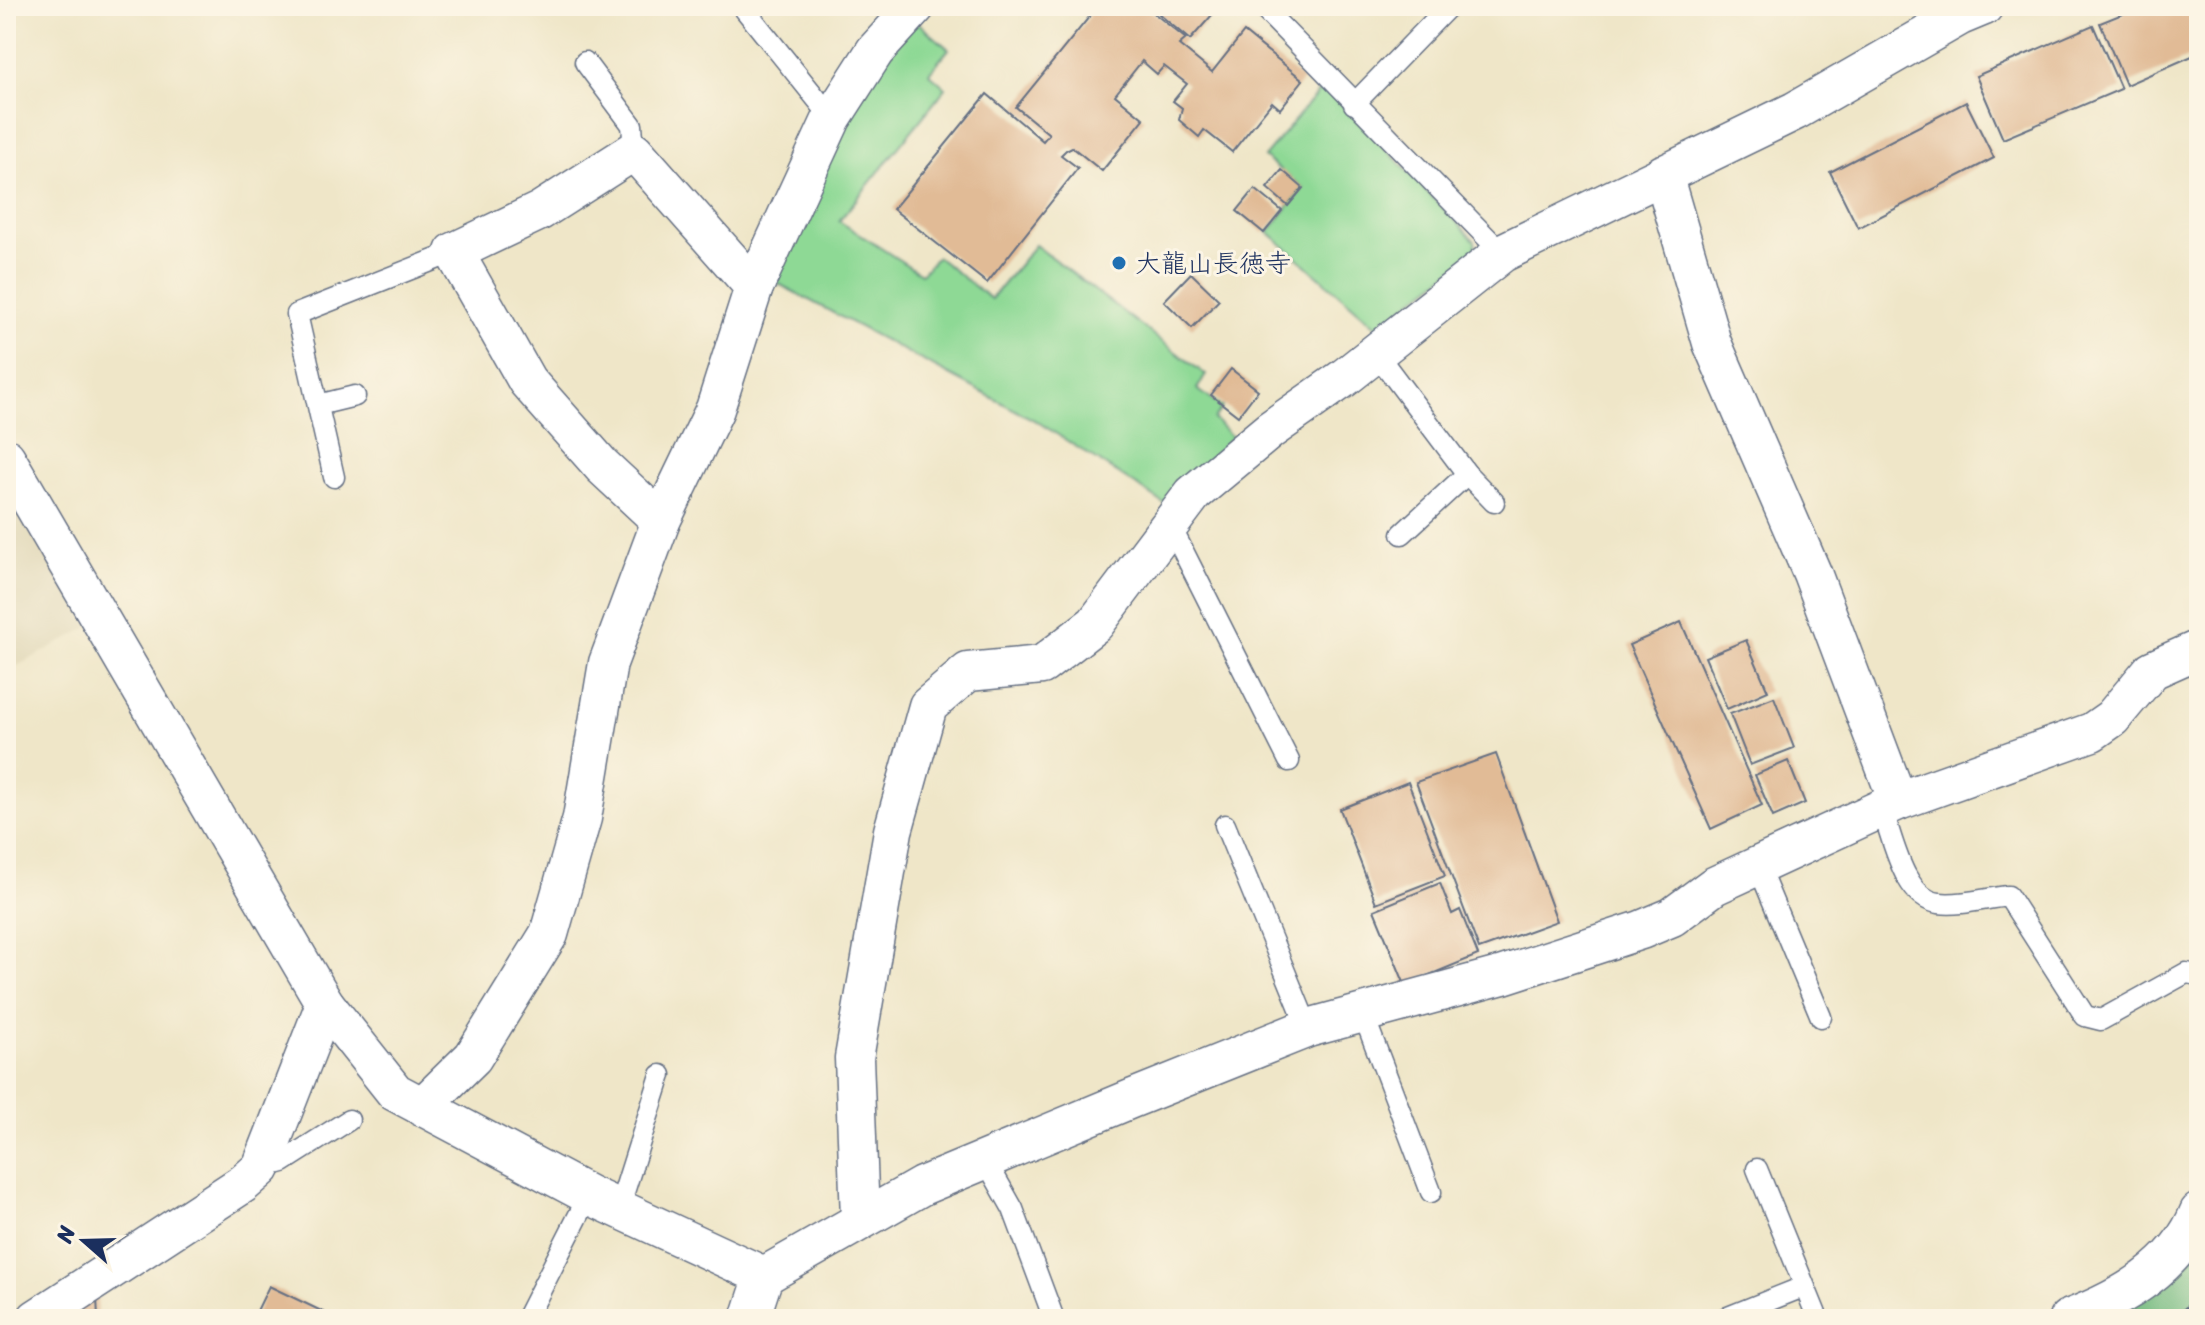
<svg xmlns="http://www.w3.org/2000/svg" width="2205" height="1325" font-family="Sriracha,'Klee One',sans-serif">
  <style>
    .built { fill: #e1d8b8 }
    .green { fill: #8ed995; stroke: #54847a; stroke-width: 2 }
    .forest { fill: #72b97e; stroke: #46746e; stroke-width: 2 }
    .building { fill: #e1bb96 }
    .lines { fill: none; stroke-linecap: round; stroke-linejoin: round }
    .lane-casing { stroke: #656f83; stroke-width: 23 }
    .street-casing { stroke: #656f83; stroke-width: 41 }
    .path { stroke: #656f83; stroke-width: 5; stroke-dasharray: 6 6; stroke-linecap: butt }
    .lane { stroke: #fff; stroke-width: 20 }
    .street { stroke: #fff; stroke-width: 38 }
    .poi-dot { fill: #1f6fb2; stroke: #fcf5e5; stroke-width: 3 }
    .labels { text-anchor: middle; stroke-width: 6; stroke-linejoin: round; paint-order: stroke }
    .poi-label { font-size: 26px; fill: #1b2f5e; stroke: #fcf5e5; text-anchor: start }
  </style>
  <rect width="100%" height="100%" fill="#fcf5e5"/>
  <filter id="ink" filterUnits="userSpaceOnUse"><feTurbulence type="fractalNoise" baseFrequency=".0125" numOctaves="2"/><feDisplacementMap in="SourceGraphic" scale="16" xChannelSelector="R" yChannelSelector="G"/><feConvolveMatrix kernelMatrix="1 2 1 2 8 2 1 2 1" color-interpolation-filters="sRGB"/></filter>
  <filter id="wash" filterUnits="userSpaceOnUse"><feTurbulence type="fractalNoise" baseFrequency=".006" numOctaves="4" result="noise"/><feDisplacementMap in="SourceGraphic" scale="32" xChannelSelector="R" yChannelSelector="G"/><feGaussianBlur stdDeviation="1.8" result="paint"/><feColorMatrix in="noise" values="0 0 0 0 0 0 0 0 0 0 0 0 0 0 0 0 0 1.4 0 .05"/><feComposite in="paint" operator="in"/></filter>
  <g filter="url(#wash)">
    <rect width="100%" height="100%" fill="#efe6c8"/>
    <path class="built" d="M6,481L89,627L6,672Z"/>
    <g class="green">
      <path d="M916,21L949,49L929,73L946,88L839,221L921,274L937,257L991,299L1035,245L1206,375L1197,389L1222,407L1214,419L1232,437L1165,504L1038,422L777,283L773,275L851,101Z"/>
      <path d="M1324,85L1475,241L1476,252L1377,327L1268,232L1303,188L1264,157Z"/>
    </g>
    <path class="forest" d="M2199,1201V1319H2104Z"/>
    <g id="blocks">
      <g class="building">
        <path d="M1078,6H1145L1186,39L1179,45L1212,72L1244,32L1303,80L1280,109L1272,102L1232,152L1204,130L1199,137L1179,120L1182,108L1173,101L1187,84L1164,66L1157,74L1142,61L1115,95L1144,119L1102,171L1072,147L1066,150L1061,155L1078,168L987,283L893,209L987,94L1043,141L1049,134L1016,107L1090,16Z"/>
        <path d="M1167,6H1220L1190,40L1159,14Z"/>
        <path d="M2131,6H2199V53L2126,85L2100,23L2125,13L2123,9Z"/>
        <path d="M2093,25L2121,89L2003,139L1976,76Z"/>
        <path d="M1966,102L1994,158L1858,228L1830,172Z"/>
        <path d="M1282,170L1303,188L1288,206L1267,188Z"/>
        <path d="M1255,189L1282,211L1264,233L1237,211Z"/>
        <path d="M1191,273L1219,300L1192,328L1164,301Z"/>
        <path d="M1231,369L1258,390L1238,416L1211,395Z"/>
        <path d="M1681,622L1762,805L1711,829L1629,645Z"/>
        <path d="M1746,640L1768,691L1727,709L1705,657Z"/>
        <path d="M1774,697L1794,748L1750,765L1730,714Z"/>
        <path d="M1496,754L1557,921L1479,949L1416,782Z"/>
        <path d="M1788,761L1805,803L1773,817L1755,775Z"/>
        <path d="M1408,782L1445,876L1376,903L1340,809Z"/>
        <path d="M1440,883L1452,914L1460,910L1478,955L1405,985L1374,910Z"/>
        <path d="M269,1286L338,1319H253Z"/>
        <path d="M97,1296L98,1319H62Z"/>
      </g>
    </g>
  </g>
  <g filter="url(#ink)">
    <use href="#blocks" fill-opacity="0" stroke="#656f83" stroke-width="2"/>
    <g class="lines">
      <g class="lane-casing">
        <g id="lane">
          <path d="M742,6L832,118"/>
          <path d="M1261,6L1502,253"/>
          <path d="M585,62L632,125L634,151"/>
          <path d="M1354,104L1449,6"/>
          <path d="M1376,353L1467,474L1494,502"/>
          <path d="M318,405L355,396"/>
          <path d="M334,477L297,314L454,252"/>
          <path d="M1169,523L1289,761"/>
          <path d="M1402,534L1467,474"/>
          <path d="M1882,810C1893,837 1903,899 1939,903C1960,906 1987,898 2008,896L2085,1016L2101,1020L2186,973L2199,975"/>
          <path d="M1225,825L1308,1028"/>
          <path d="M1758,866L1821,1017"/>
          <path d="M1362,1011L1431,1192"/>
          <path d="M986,1161L1013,1209L1054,1319"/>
          <path d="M261,1168L283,1162L349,1120"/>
          <path d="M1757,1169L1818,1319"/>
          <path d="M619,1208L661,1075"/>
          <path d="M526,1319L589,1195"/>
          <path d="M1723,1319L1803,1287"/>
        </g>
      </g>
      <g class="street-casing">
        <g id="street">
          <path d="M1663,174L1712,343L1812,573L1898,801"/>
          <path d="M6,458L325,1004L395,1092L589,1195L764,1276L750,1319"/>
          <path d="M661,521L602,466L527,381L454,252L540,211L634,151L754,287"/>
          <path d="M422,1107L473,1057L549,934L582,818L608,663L661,521L715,409L754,287L832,118L875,51L916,6"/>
          <path d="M860,1218L854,1058L893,831L928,706L968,672L1042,665L1095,624L1193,494L1270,430L1344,378L1502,253L1795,111L1960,16L1984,6"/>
          <path d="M764,1276L922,1186L1131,1099L1308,1028L1503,975L1641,930L1672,917L1714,886L1898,801L2092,732L2112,718L2152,670L2199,649"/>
          <path d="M36,1319L244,1183L261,1168L325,1004"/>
          <path d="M2068,1319C2121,1299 2177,1268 2199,1212"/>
        </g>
      </g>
      <path class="path" d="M2175,1319L2199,1297"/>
      <use href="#lane" class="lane"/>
      <use href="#street" class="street"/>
    </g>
  </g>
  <circle class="poi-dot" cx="1119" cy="263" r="8"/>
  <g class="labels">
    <g class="poi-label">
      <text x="1135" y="272">大龍山長徳寺</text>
    </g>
  </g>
  <rect width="2205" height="1325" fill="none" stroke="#fcf5e5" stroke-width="32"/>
  <g transform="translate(84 1241) rotate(290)" stroke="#fcf5e5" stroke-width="6" paint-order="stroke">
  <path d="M0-6L14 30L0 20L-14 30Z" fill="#1b2f5e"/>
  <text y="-12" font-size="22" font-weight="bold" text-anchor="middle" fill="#1b2f5e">N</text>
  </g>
</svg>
